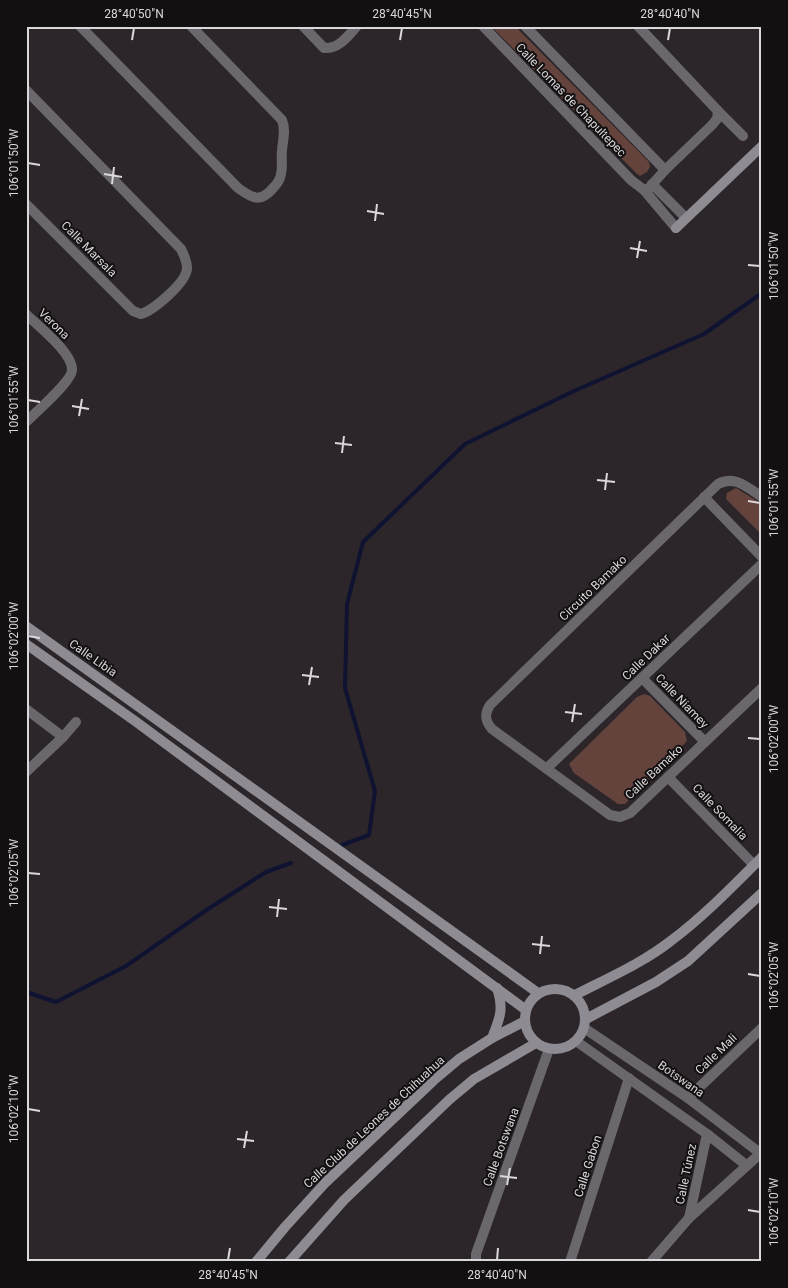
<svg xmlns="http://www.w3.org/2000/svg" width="788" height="1288" font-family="Roboto,sans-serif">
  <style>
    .green { fill: #64433c }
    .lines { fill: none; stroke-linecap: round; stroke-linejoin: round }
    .stream { stroke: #0f1331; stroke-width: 4 }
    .street { stroke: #6a686c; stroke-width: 10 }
    .secondary { stroke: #8e8c92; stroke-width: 10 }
    .ticks { fill: none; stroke: #dbd7da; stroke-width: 2 }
    .labels { text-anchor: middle; stroke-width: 4; stroke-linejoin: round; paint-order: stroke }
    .street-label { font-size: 12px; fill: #dbd7da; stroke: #131012 }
    .neatline { fill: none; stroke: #dbd7da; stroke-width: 2 }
    .ticks-label { font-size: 12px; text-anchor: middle; fill: #dbd7da }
  </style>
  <rect width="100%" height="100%" fill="#2c262b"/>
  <g class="green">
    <path d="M491,26H515L649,162L650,167L647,172L640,176L636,173Z"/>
    <path d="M736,488L762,504V535L726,499L727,493Z"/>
    <path d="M644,694L650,696L685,732L687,741L625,804H618L574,773L569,764L637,697Z"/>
  </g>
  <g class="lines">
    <g class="stream">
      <path d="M342,845L369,835L375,791L345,688L347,604L363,542L465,444L574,391L704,334L762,293"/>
      <path d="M26,992L56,1002L126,966L208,909L266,872L291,863"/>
    </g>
    <g class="street">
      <path d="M80,26L238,188C253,199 261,203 274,187C278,183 280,180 281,174C283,166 281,158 282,150C283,140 286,130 282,120L191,26"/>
      <path d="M303,26L324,48C339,49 348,36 357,26"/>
      <path d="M483,26L631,180L644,190L649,188L665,170L712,125L717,119L718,111"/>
      <path d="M525,26L665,170"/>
      <path d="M638,26L718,111L743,136"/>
      <path d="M26,90L181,249C184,255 187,261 187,268C187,282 154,310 141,314L133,311L26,204"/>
      <path d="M652,184L685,217"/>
      <path d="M644,190L676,228"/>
      <path d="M26,314C38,326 73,353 72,370C72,381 35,413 26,422"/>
      <path d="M704,497L762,557"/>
      <path d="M762,497C747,487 735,475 718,484L490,705C484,714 485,721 492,729L610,815L620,817L630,813L762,688"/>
      <path d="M642,678L705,742"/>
      <path d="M26,709L63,737"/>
      <path d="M547,768L762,564"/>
      <path d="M26,772L63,737L76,722"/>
      <path d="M668,777L754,865"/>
      <path d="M584,1028L688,1098L760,1153"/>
      <path d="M576,1041L707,1134L746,1165"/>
      <path d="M688,1098L762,1028"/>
      <path d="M689,1218L707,1134"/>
      <path d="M476,1262V1254L549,1049"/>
      <path d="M570,1262L629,1078"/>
      <path d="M651,1262L689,1218L762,1152"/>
    </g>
    <g class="secondary">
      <path d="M676,228L762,146"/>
      <path d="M26,626L538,993"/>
      <path d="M26,644L135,721L526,1010"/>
      <circle cx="555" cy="1019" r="30"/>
      <path d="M575,995C608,978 643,963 672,940C704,916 733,886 762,857"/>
      <path d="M586,1019L656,982L688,961L762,893"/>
      <path d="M492,1038C500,1018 504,1009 497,988"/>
      <path d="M256,1262L285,1227L326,1182L434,1080L459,1059L492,1038L525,1021"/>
      <path d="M289,1262L344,1200L450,1099L474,1079L536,1043"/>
    </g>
  </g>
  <path class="ticks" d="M132,40L134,28M400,40L402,28M668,40L670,28M28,163L40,165M104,174L122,177M112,184L114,167M367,211L384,214M375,221L377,204M630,248L647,251M637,258L640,241M748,265L760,266M28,400L40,402M72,406L89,409M79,416L82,399M335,443L352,445M342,453L344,436M597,480L615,482M605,490L607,473M748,501L760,503M28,636L40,638M302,675L319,677M309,685L312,667M565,712L582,714M572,722L575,704M748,738L760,739M28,873L40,874M269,907L287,909M277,917L279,899M532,944L550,946M540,954L542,936M748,974L760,976M28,1109L40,1111M237,1139L254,1141M244,1148L247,1131M500,1176L517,1178M507,1185L510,1168M748,1210L760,1212M228,1260L230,1248M497,1260L498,1248"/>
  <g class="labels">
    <g class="street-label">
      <text transform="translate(571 100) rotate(46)" y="4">Calle Lomas de Chapultepec</text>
      <text transform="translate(89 249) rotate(45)" y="4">Calle Marsala</text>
      <text transform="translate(54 324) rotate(44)" y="4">Verona</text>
      <text transform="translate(593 588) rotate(-44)" y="4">Circuito Bamako</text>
      <text transform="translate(646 657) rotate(-44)" y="4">Calle Dakar</text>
      <text transform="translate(93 658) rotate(35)" y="4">Calle Libia</text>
      <text transform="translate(682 701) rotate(46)" y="4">Calle Niamey</text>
      <text transform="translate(654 772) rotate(-43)" y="4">Calle Bamako</text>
      <text transform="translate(720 812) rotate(46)" y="4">Calle Somalia</text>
      <text transform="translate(716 1054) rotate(-44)" y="4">Calle Mali</text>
      <text transform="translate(681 1079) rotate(35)" y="4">Botswana</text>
      <text transform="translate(374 1122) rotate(-43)" y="4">Calle Club de Leones de Chihuahua</text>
      <text transform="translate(501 1147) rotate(-70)" y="4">Calle Botswana</text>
      <text transform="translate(588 1166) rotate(-72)" y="4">Calle Gabon</text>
      <text transform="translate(686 1174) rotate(-78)" y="4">Calle Túnez</text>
    </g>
  </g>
  <rect width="788" height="1288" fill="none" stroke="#131012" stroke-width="55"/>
  <rect x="28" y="28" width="732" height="1232" class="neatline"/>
  <g class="ticks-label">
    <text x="134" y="18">28°40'50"N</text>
    <text x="402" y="18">28°40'45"N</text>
    <text x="670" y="18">28°40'40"N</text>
    <text transform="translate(14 163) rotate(-90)" y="4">106°01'50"W</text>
    <text transform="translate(774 266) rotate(-90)" y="4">106°01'50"W</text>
    <text transform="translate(14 400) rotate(-90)" y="4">106°01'55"W</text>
    <text transform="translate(774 503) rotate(-90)" y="4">106°01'55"W</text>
    <text transform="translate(14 636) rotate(-90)" y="4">106°02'00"W</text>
    <text transform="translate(774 739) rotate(-90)" y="4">106°02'00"W</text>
    <text transform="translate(14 873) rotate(-90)" y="4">106°02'05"W</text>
    <text transform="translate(774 976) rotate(-90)" y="4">106°02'05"W</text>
    <text transform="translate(14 1109) rotate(-90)" y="4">106°02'10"W</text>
    <text transform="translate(774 1212) rotate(-90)" y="4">106°02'10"W</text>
    <text x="228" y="1279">28°40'45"N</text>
    <text x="497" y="1279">28°40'40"N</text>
  </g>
</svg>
